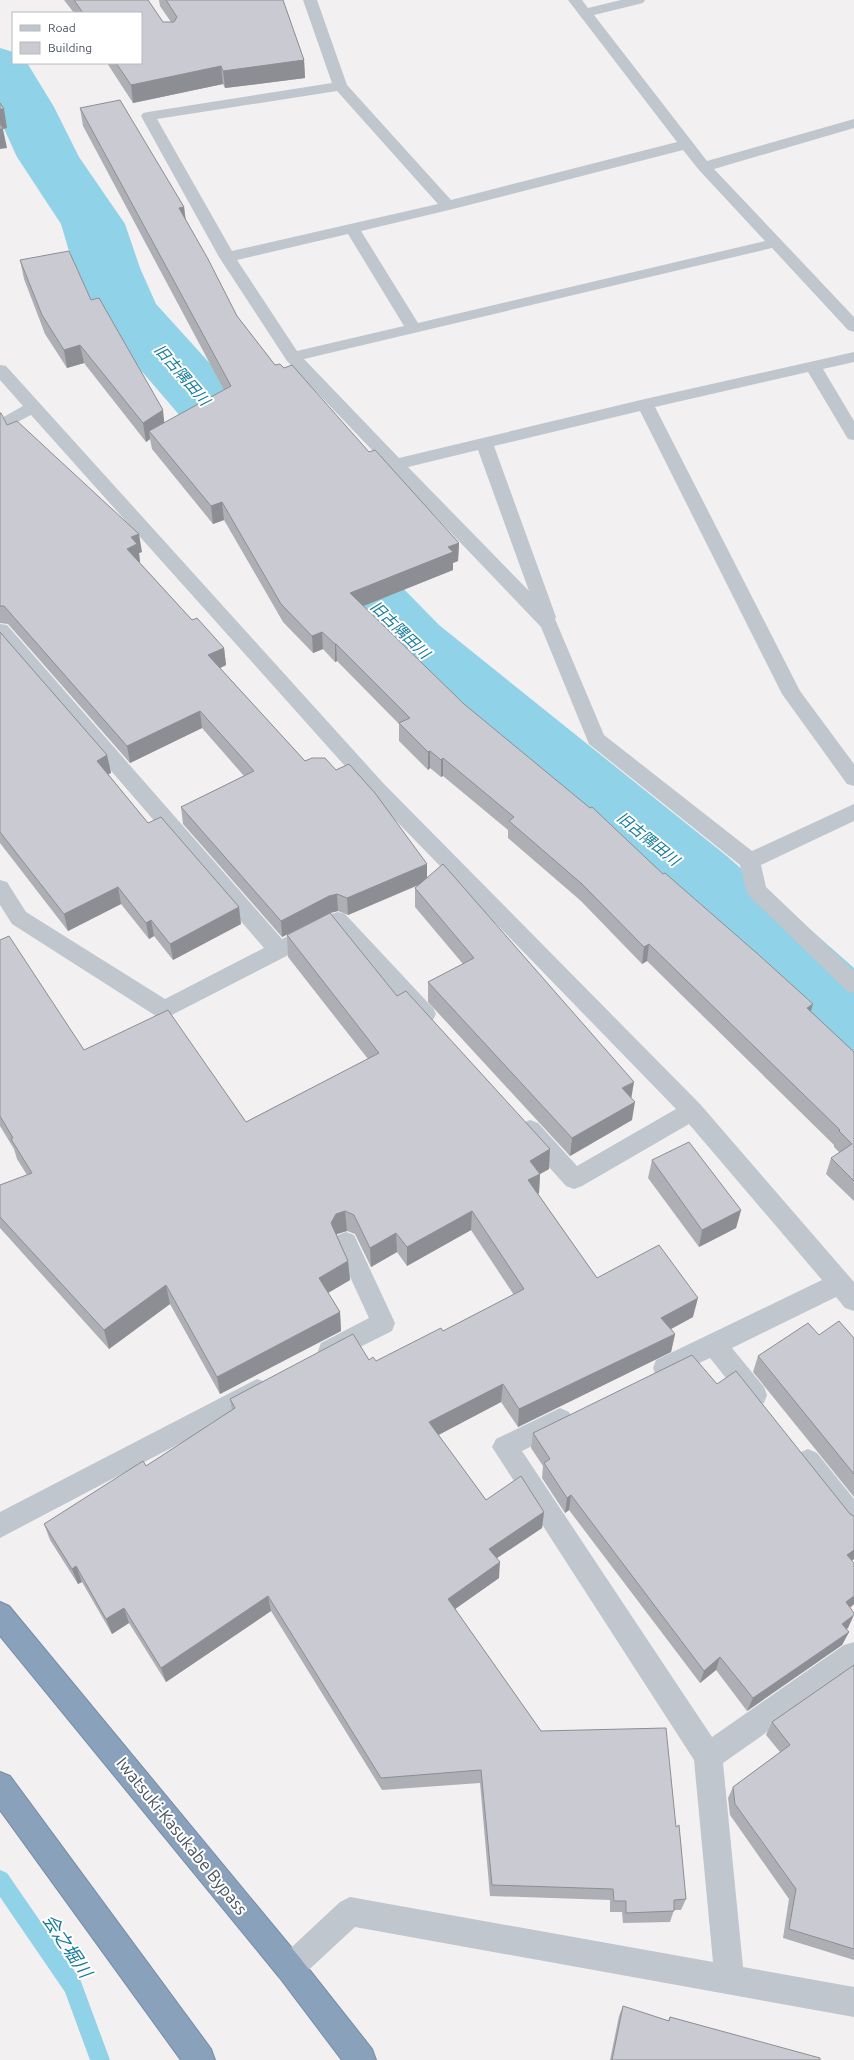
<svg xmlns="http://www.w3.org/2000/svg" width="854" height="2060" font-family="Ubuntu,'Noto Sans JP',sans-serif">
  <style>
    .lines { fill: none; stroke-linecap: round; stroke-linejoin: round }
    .stream { fill: #90d2e7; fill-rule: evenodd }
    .river { fill: #90d2e7; fill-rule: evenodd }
    .highway-casing { stroke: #758ca7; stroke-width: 2 }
    .minor { fill: #bfc6cd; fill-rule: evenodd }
    .highway { fill: #8aa1bb; fill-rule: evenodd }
    .wall { fill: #aeafb5 }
    .shaded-wall { fill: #8d8e93 }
    .building { fill: #cacbd2; stroke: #8d8e93 }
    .labels { text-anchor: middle; stroke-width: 4; stroke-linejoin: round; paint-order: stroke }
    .water-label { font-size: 15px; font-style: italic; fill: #157b9b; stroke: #fff }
    .near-street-label { font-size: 17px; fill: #49525c; stroke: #fff }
    .near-water-label { font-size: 18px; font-style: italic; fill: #157b9b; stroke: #fff }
  </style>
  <rect width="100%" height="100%" fill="#f2f0f0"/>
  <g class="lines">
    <path class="stream" d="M0,1870L7,1873L80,1979L110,2060H90L65,1992L0,1897Z"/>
    <path class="river" d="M0,48L13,52V63H27L29,66L54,107L79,157L125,224L140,268L156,304L314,478L352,536L439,625L728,857L854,968V1063L822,1052L797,1025L668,903L383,663L298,572L261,510L102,325L93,311L74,268L61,224L17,157L0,120Z"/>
    <g class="highway-casing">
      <g id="highway">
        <path d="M0,1602L9,1606L300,1958L372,2049L376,2060H342L280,1978L0,1636Z"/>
        <path d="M0,1772L10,1776L211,2049L215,2060H181L0,1810Z"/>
      </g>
    </g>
    <g class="minor">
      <path d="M303,0H317L347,85L451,200L677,142L568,0H582L588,8L621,0H645L643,3L594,15L707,161L854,119V128L714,169L854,317V332L848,330L772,248L304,359L399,458L645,399L854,352V362L823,369L854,421V440L848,439L808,372L655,407L800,691L854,764V786L847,784L782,694L640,411L494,446L556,617L555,619L604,735L752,851L854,804V821L761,865L766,887L854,971V993L846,990L749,896L746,890L740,865L589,744L541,627L287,361L219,257L141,116L143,113L148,112L332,83ZM337,91L438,204L232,251L157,119ZM683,150L699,170L765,241L418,323L361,231L453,209ZM348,234L404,326L297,351L237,260ZM478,450L529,591L408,467Z"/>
      <path d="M0,365L6,366L384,784L700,1104L854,1282V1311L845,1308L836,1297L732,1348L764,1387L767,1395L764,1403L755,1406L746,1403L710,1358L665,1379L656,1376L653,1368L656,1360L822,1280L689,1124L582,1186L574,1189L566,1186L522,1137L519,1130L522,1123L530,1120L538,1123L577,1166L676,1109L370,794L31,415L0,431V419L23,406L0,380Z"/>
      <path d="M0,624L7,625L282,939L331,914L338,912L345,914L433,1008L436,1014L433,1020L425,1023L417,1020L335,931L164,1019L156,1016L12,924L0,905V880L7,882L26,912L165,999L264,948L0,642Z"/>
      <path d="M346,1232L354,1235L395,1323L392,1331L330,1362L321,1359L318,1351L321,1343L369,1318L334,1242L338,1235Z"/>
      <path d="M257,1379L266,1382L269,1390L266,1398L0,1538V1512Z"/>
      <path d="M560,1408L569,1412L573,1420L569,1428L522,1451L712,1737L844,1645L854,1642V1671L723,1763L743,1967L854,1987V2017L355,1927L300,1978L290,1983L280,1978L275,1968L280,1958L340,1902L350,1897L713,1962L694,1760L492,1447L496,1439Z"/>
      <path d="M808,1449L817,1453L854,1499V1531L845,1528L799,1469L795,1461L799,1453Z"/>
    </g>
    <use href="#highway" class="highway"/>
  </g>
  <g class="wall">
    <path d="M64,0H148L163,22H171L160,6L159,0H283L304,60L305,78L225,88L223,84L133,103L107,63H141V13H74Z"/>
    <path d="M80,108L184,207L186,220L237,316L275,365L369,452L459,543L458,561L453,563V570L363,606L464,704L663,874L811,1011L854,1052V1201L826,1174L831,1158L840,1153L834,1147V1145L647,961L642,964L581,901L508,838V830L443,776L441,777L430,768L428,770L399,741V724L337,661L335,662L323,649L313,653L283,622L224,520L213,524L152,449L150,439L146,442L84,363L67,368L45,334L24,279L20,260L91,300L164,423L224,390L83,126Z"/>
    <path d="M0,413L7,425L142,552L139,553L140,562H139L192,620L224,648L226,665L220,668L305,761L427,877L631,1098L632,1120L570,1156L428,1002V982L463,964L415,907V888L419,885L348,915L338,911L330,913L282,937L183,824L181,807L244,776L202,728L130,763L8,624L0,623Z"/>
    <path d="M0,632L107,755L111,773L108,774L148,823L241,924L173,960L154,936L149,939L121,904L68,931L0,843Z"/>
    <path d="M287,935L397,996L549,1169L540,1174L539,1193L538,1194L597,1278L693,1317L671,1329L675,1334L671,1352L518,1427L501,1402L438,1435L486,1500L544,1512L542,1528L497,1558L499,1578L455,1609L541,1731L676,1827L686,1899L681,1910H674L670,1922L623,1923L622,1912H610V1900L490,1896L480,1783L382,1790L271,1611L166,1682L129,1623L112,1634L82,1582L78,1584L50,1540L44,1524L146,1466L232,1410L230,1399L369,1360L376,1361L443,1331L514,1295L471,1230L407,1266L397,1252L371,1267L355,1234L347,1231L337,1234V1235L348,1261L350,1280L328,1293L340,1312L341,1331L220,1394L170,1304L109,1349L0,1228V1185L27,1175L17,1159L14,1149L0,1126V940L84,1050L246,1122L368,1059L288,957Z"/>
    <path d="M652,1160L741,1210L736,1228L699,1247L648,1178Z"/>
    <path d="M819,1335L854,1338V1497L753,1372L758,1356Z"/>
    <path d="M717,1384L850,1514L854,1516V1559L852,1560L854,1604L850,1608L848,1628L846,1629L849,1632L842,1645L747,1711L716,1670L700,1683L569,1510L565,1513L542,1478L543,1466L531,1448L533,1433Z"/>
    <path d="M854,1665V1960L783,1938L789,1899L730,1815L728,1798L733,1787L780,1752L766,1735L772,1722Z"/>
    <path d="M623,2006L668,2021L670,2017L820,2060H610L619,2016Z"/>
  </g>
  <g class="shaded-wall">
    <path d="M304,60L305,78L225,88L223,71Z"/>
    <path d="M221,66L223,84L133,103L131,85Z"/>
    <path d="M0,109H4L7,128L3,129L7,148L0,149Z"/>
    <path d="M184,207L186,225L179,208Z"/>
    <path d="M80,345L84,363L67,368L64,350Z"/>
    <path d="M163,410L165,429L149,431L150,439L146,442L143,423Z"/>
    <path d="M222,502L224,520L213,524L211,506Z"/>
    <path d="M139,534L142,552L139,553L140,562L130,566L127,549L131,537Z"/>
    <path d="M459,543L458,561L453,563V570L351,611L350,593L448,547Z"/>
    <path d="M322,632L323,649L313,653L312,636Z"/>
    <path d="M335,644H336L337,661L335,662Z"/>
    <path d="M224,648L226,665L210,673L208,655Z"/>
    <path d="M200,711L202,728L130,763L127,746Z"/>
    <path d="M430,751V768L428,770V752Z"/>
    <path d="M107,755L111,773L100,778L97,761Z"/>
    <path d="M443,758V776L441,777V760Z"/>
    <path d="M427,864V881L348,915L347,898Z"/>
    <path d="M118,887L121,904L68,931L64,914Z"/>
    <path d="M337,894L338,911L330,913L282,937L281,921L329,896Z"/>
    <path d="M239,907L241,924L173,960L170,944Z"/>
    <path d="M151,920L154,936L149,939L146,923Z"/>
    <path d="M649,944L647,961L642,964L644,947Z"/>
    <path d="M813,1004L808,1021L807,1008Z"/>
    <path d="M634,1082L631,1100L622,1088Z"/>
    <path d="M635,1102L632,1120L570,1156L572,1138Z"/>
    <path d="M550,1149L549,1169L540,1174L539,1193L527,1200L530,1161Z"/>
    <path d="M741,1210L736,1228L699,1247L702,1230Z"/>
    <path d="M345,1211L347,1231L337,1234L333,1243L331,1223L336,1214Z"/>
    <path d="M472,1211L471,1230L407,1266V1247Z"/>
    <path d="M396,1233L397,1252L371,1267L370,1248Z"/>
    <path d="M348,1261L350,1280L321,1297L319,1278Z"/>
    <path d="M166,1285L170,1304L109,1349L104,1330Z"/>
    <path d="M698,1298L693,1317L658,1336L661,1318Z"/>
    <path d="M340,1312L341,1331L220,1394L217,1377Z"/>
    <path d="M675,1334L671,1352L518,1427L519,1409Z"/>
    <path d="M503,1384L501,1402L429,1440V1422Z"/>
    <path d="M571,1495L569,1510L565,1513L567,1498Z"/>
    <path d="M544,1512L542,1528L488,1564L489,1549Z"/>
    <path d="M854,1550V1559L841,1569L847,1555Z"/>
    <path d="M500,1562L499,1578L448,1614V1599Z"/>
    <path d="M76,1566L82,1582L78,1584L72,1569Z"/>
    <path d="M268,1596L271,1611L166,1682L161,1668Z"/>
    <path d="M854,1596V1604L839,1616L846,1602Z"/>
    <path d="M124,1608L129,1623L112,1634L106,1619Z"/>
    <path d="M854,1615L848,1628L836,1637L842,1624Z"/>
    <path d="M849,1632L842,1645L747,1711L753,1698Z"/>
    <path d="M720,1657L716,1670L700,1683L704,1671Z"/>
  </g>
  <g class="building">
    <path d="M74,0H148L163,22H174L177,17L166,0H283L304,60L223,71L221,66L131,85L116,63H141V13H83Z"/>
    <path d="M120,100L184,207L179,208L208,259L237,316L275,365L280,364L284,368L292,365L369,452L375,450L459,543L448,547L453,552L350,593L464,704L590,808L592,807L663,874L665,873L760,956L813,1004L807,1008L854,1052V1181L831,1158L852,1144L839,1131L840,1130L649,944L644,947L582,884L509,821L514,817L443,758L441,760L430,751L428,752L399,723L410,718L336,644H335L322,632L312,636L281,604L222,502L211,506L149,431L231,386L80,108Z"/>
    <path d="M0,103L4,109H0Z"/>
    <path d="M0,123L3,129H0Z"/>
    <path d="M69,251L91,300L99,298L163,410L143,423L80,345L64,350L42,315L20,260Z"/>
    <path d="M0,413H1L7,425L17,421L139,534L131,537L137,544L127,549L192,620L197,618L224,648L208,655L305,761L312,758H325L336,770L349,764L375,793L427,864L347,898L337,894L329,896L281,921L181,807L254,771L200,711L127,746L4,606H0Z"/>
    <path d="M0,632L107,755L97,761L148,823L161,817L239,907L170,944L151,920L146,923L118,887L64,914L0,832Z"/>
    <path d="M443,864L634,1082L622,1088L635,1102L572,1138L428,982L474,958L415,888Z"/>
    <path d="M330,913L397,996L406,991L550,1149L530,1161L540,1174L528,1180L597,1278L659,1245L698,1298L661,1318L675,1334L519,1409L503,1384L429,1422L486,1500L521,1476L544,1512L489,1549L500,1562L448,1599L541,1731L666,1728L676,1827L679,1825L686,1899L674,1900V1911L626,1913V1901H614L613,1889L492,1885L481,1770L381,1778L268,1596L161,1668L124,1608L106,1619L76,1566L72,1569L44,1524L143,1461L146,1466L235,1408L230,1399L353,1334L369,1360L373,1357L376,1361L441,1328L443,1331L524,1289L472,1211L407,1247L396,1233L370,1248L354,1215L345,1211L336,1214L331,1223L348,1261L319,1278L340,1312L217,1377L166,1285L104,1330L0,1217V1185L32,1173L11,1139L13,1138L0,1116V940L9,936L84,1050L168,1010L246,1122L379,1053L287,935Z"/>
    <path d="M689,1142L741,1210L702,1230L652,1160Z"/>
    <path d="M839,1321L854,1338V1474L758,1356L808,1323L819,1335Z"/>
    <path d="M692,1355L717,1384L736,1371L850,1514L854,1516V1550L847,1555L854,1563V1596L846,1602L854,1613V1615L842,1624L849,1632L753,1698L720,1657L704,1671L571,1495L567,1498L544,1463L550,1459L533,1433Z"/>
    <path d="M854,1665V1949L789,1929L796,1889L735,1804L733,1787L790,1745L772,1722Z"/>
    <path d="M623,2006L669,2021L670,2017L820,2058V2060H612Z"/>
  </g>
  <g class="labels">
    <g class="water-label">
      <text transform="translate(182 375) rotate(49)" y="5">旧古隅田川</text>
      <text transform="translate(400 630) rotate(44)" y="5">旧古隅田川</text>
      <text transform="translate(648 839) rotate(39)" y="5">旧古隅田川</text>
    </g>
    <g class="near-street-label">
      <text transform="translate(182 1836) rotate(51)" y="6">Iwatsuki-Kasukabe Bypass</text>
    </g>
    <g class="near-water-label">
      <text transform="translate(67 1946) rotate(56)" y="6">会之堀川</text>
    </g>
  </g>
  <rect x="12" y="12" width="130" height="52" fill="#ffffff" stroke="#b6babe"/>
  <rect x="20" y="25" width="20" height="6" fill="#bfc6cd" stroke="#b6babe"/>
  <text x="48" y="32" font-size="12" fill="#49525c">Road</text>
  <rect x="20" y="42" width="20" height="12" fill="#cacbd2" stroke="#b6babe"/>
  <text x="48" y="52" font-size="12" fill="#49525c">Building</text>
</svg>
